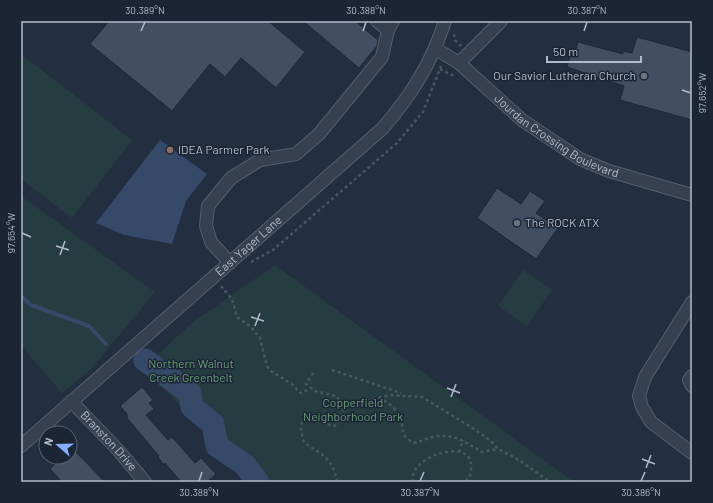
<svg xmlns="http://www.w3.org/2000/svg" width="713" height="503" font-family="Barlow,sans-serif">
  <style>
    .green { fill: #253d41 }
    .water { fill: #354968 }
    .lines { fill: none; stroke-linecap: round; stroke-linejoin: round }
    .stream { stroke: #354968; stroke-width: 4 }
    .river { stroke: #354968; stroke-width: 23 }
    .building { fill: #424e62; stroke: #1e2737 }
    .minor-casing { stroke: #555e6e; stroke-width: 14 }
    .path { stroke: #435a5e; stroke-width: 2.5; stroke-dasharray: 3 3; stroke-linecap: butt }
    .minor { stroke: #374050; stroke-width: 12 }
    .ticks { fill: none; stroke: #b3bbcb; stroke-width: 1.5 }
    .worship-dot { fill: #6b7280; stroke: #1c2535; stroke-width: 1.5 }
    .education-dot { fill: #8d6e63; stroke: #1c2535; stroke-width: 1.5 }
    .labels { text-anchor: middle; stroke-width: 3; stroke-linejoin: round; paint-order: stroke }
    .poi-label { font-size: 12px; fill: #b3bbcb; stroke: #1c2535; text-anchor: start }
    .street-label { font-size: 12px; fill: #b3bbcb; stroke: #1c2535 }
    .park-label { font-size: 12px; fill: #699d77; stroke: #1c2535 }
    .neatline { fill: none; stroke: #b3bbcb; stroke-width: 1.5 }
    .ticks-label { font-size: 10px; text-anchor: middle; fill: #b3bbcb }
  </style>
  <rect width="100%" height="100%" fill="#232e40"/>
  <g class="green">
    <path d="M21,54L132,140L72,218L21,179Z"/>
    <path d="M21,196L155,292L91,369L62,393L21,346Z"/>
    <path d="M275,265L537,455L574,482H251L144,367L193,322Z"/>
    <path d="M523,270L552,290L527,326L498,306Z"/>
  </g>
  <path class="water" d="M160,140L207,174L186,201L172,244L124,235L96,223Z"/>
  <g class="lines">
    <path class="stream" d="M21,296L31,305L89,326L106,344"/>
    <path class="river" d="M145,360L190,393L192,407L213,424L217,446L244,464L258,482"/>
  </g>
  <g class="building">
    <path d="M109,21H268L305,52L276,88L241,58L225,77L210,64L172,111L90,44Z"/>
    <path d="M303,21H355L378,40L377,46L359,68Z"/>
    <path d="M637,37L692,52V120L620,100L624,86L567,67L571,52L575,53L578,42L623,54V51L632,53Z"/>
    <path d="M497,188L521,204L530,191L545,201L536,213L558,228L536,259L477,218Z"/>
    <path d="M142,387L153,400L149,403L154,409L146,415L168,440L172,437L195,463L201,458L216,474L207,482H181L165,463L164,465L158,457L159,456L127,418V414L120,406Z"/>
    <path d="M72,452L73,455L76,452L105,482H62L50,469L62,457H70Z"/>
  </g>
  <g class="lines">
    <g class="minor-casing">
      <g id="minor">
        <path d="M377,21L388,30"/>
        <path id="s1" d="M436,49L459,63L522,120L580,159L609,171L692,195"/>
        <path d="M459,63L501,21"/>
        <path d="M230,263L211,242L206,226L208,206L231,178L260,160L296,154L319,134L382,57L388,30L393,21"/>
        <path d="M692,302L645,377L639,396L642,407L651,422L692,453"/>
        <path d="M692,376L689,380L692,386"/>
        <path id="s2" d="M71,401L118,450L145,482"/>
        <path id="s3" d="M21,446L383,128C412,94 431,64 445,21"/>
      </g>
    </g>
    <g class="path">
      <path d="M454,34L455,40L461,46"/>
      <path d="M440,69L456,77"/>
      <path d="M251,262L273,250L397,143L423,112L441,66"/>
      <path d="M221,286L232,299L237,317L251,327L260,338L267,366L271,371L293,385L300,393L304,392L310,388"/>
      <path d="M332,370L401,393"/>
      <path d="M313,373L306,384L315,391L336,396L344,407"/>
      <path d="M379,397C387,402 396,408 400,417C405,430 399,435 414,443C421,441 426,439 432,437C452,432 467,443 482,452L498,449"/>
      <path d="M344,407L390,395L422,397L471,427L490,440L498,449L519,460L550,482"/>
      <path d="M459,452L463,440"/>
      <path d="M337,482C334,461 322,453 304,443L301,430L302,422L307,419L335,426L343,411L344,407"/>
      <path d="M413,482C407,456 475,435 471,469C471,475 469,479 464,482"/>
      <path d="M439,482H444"/>
    </g>
    <use href="#minor" class="minor"/>
  </g>
  <path class="ticks" d="M141,31L145,22M363,31L366,22M584,31L587,22M682,90L691,93M22,233L31,237M56,246L69,250M60,255L65,241M251,317L264,321M255,326L260,313M447,388L460,393M451,397L456,384M642,459L655,464M646,468L651,455M199,481L202,472M420,481L424,472M641,481L645,472"/>
  <g class="worship-dot">
    <circle cx="644" cy="76" r="4"/>
    <circle cx="517" cy="223" r="4"/>
  </g>
  <circle class="education-dot" cx="170" cy="150" r="4"/>
  <g class="labels">
    <g class="poi-label">
      <text x="636" y="80" text-anchor="end">Our Savior Lutheran Church</text>
      <text x="178" y="154">IDEA Parmer Park</text>
      <text x="525" y="227">The ROCK ATX</text>
    </g>
    <g class="street-label">
      <text dy="4" stroke="none"><textPath href="#s1" startOffset="150">Jourdan Crossing Boulevard</textPath></text>
      <text dy="4" stroke="none"><textPath href="#s3" startOffset="303">East Yager Lane</textPath></text>
      <text dy="4" stroke="none"><textPath href="#s2" startOffset="55">Branston Drive</textPath></text>
    </g>
    <g class="park-label">
      <text x="191" y="368">Northern Walnut<tspan x="191" dy="14">Creek Greenbelt</tspan></text>
      <text x="353" y="407">Copperfield<tspan x="353" dy="14">Neighborhood Park</tspan></text>
    </g>
  </g>
  <rect width="713" height="503" fill="none" stroke="#1c2535" stroke-width="44"/>
  <g transform="translate(58 445) rotate(290)"><circle r="19" fill="#1c2535" stroke="#586171"/>
  <path d="M0-3L7 15L0 10L-7 15Z" fill="#85affe"/>
  <text y="-6" font-size="11" font-weight="bold" text-anchor="middle" fill="#b3bbcb">N</text>
  </g>
  <path d="M547 56v6h94v-6" fill="none" stroke="#b3bbcb" stroke-width="2"/>
  <text x="553" y="56" font-size="12" fill="#b3bbcb" stroke="#1c2535" stroke-width="3" paint-order="stroke">50 m</text>
  <rect x="22" y="22" width="669" height="459" class="neatline"/>
  <g class="ticks-label">
    <text x="145" y="14">30.389°N</text>
    <text x="366" y="14">30.388°N</text>
    <text x="587" y="14">30.387°N</text>
    <text transform="translate(702 93) rotate(-90)" y="4">97.652°W</text>
    <text transform="translate(11 233) rotate(-90)" y="4">97.654°W</text>
    <text x="199" y="496">30.388°N</text>
    <text x="420" y="496">30.387°N</text>
    <text x="641" y="496">30.386°N</text>
  </g>
</svg>
